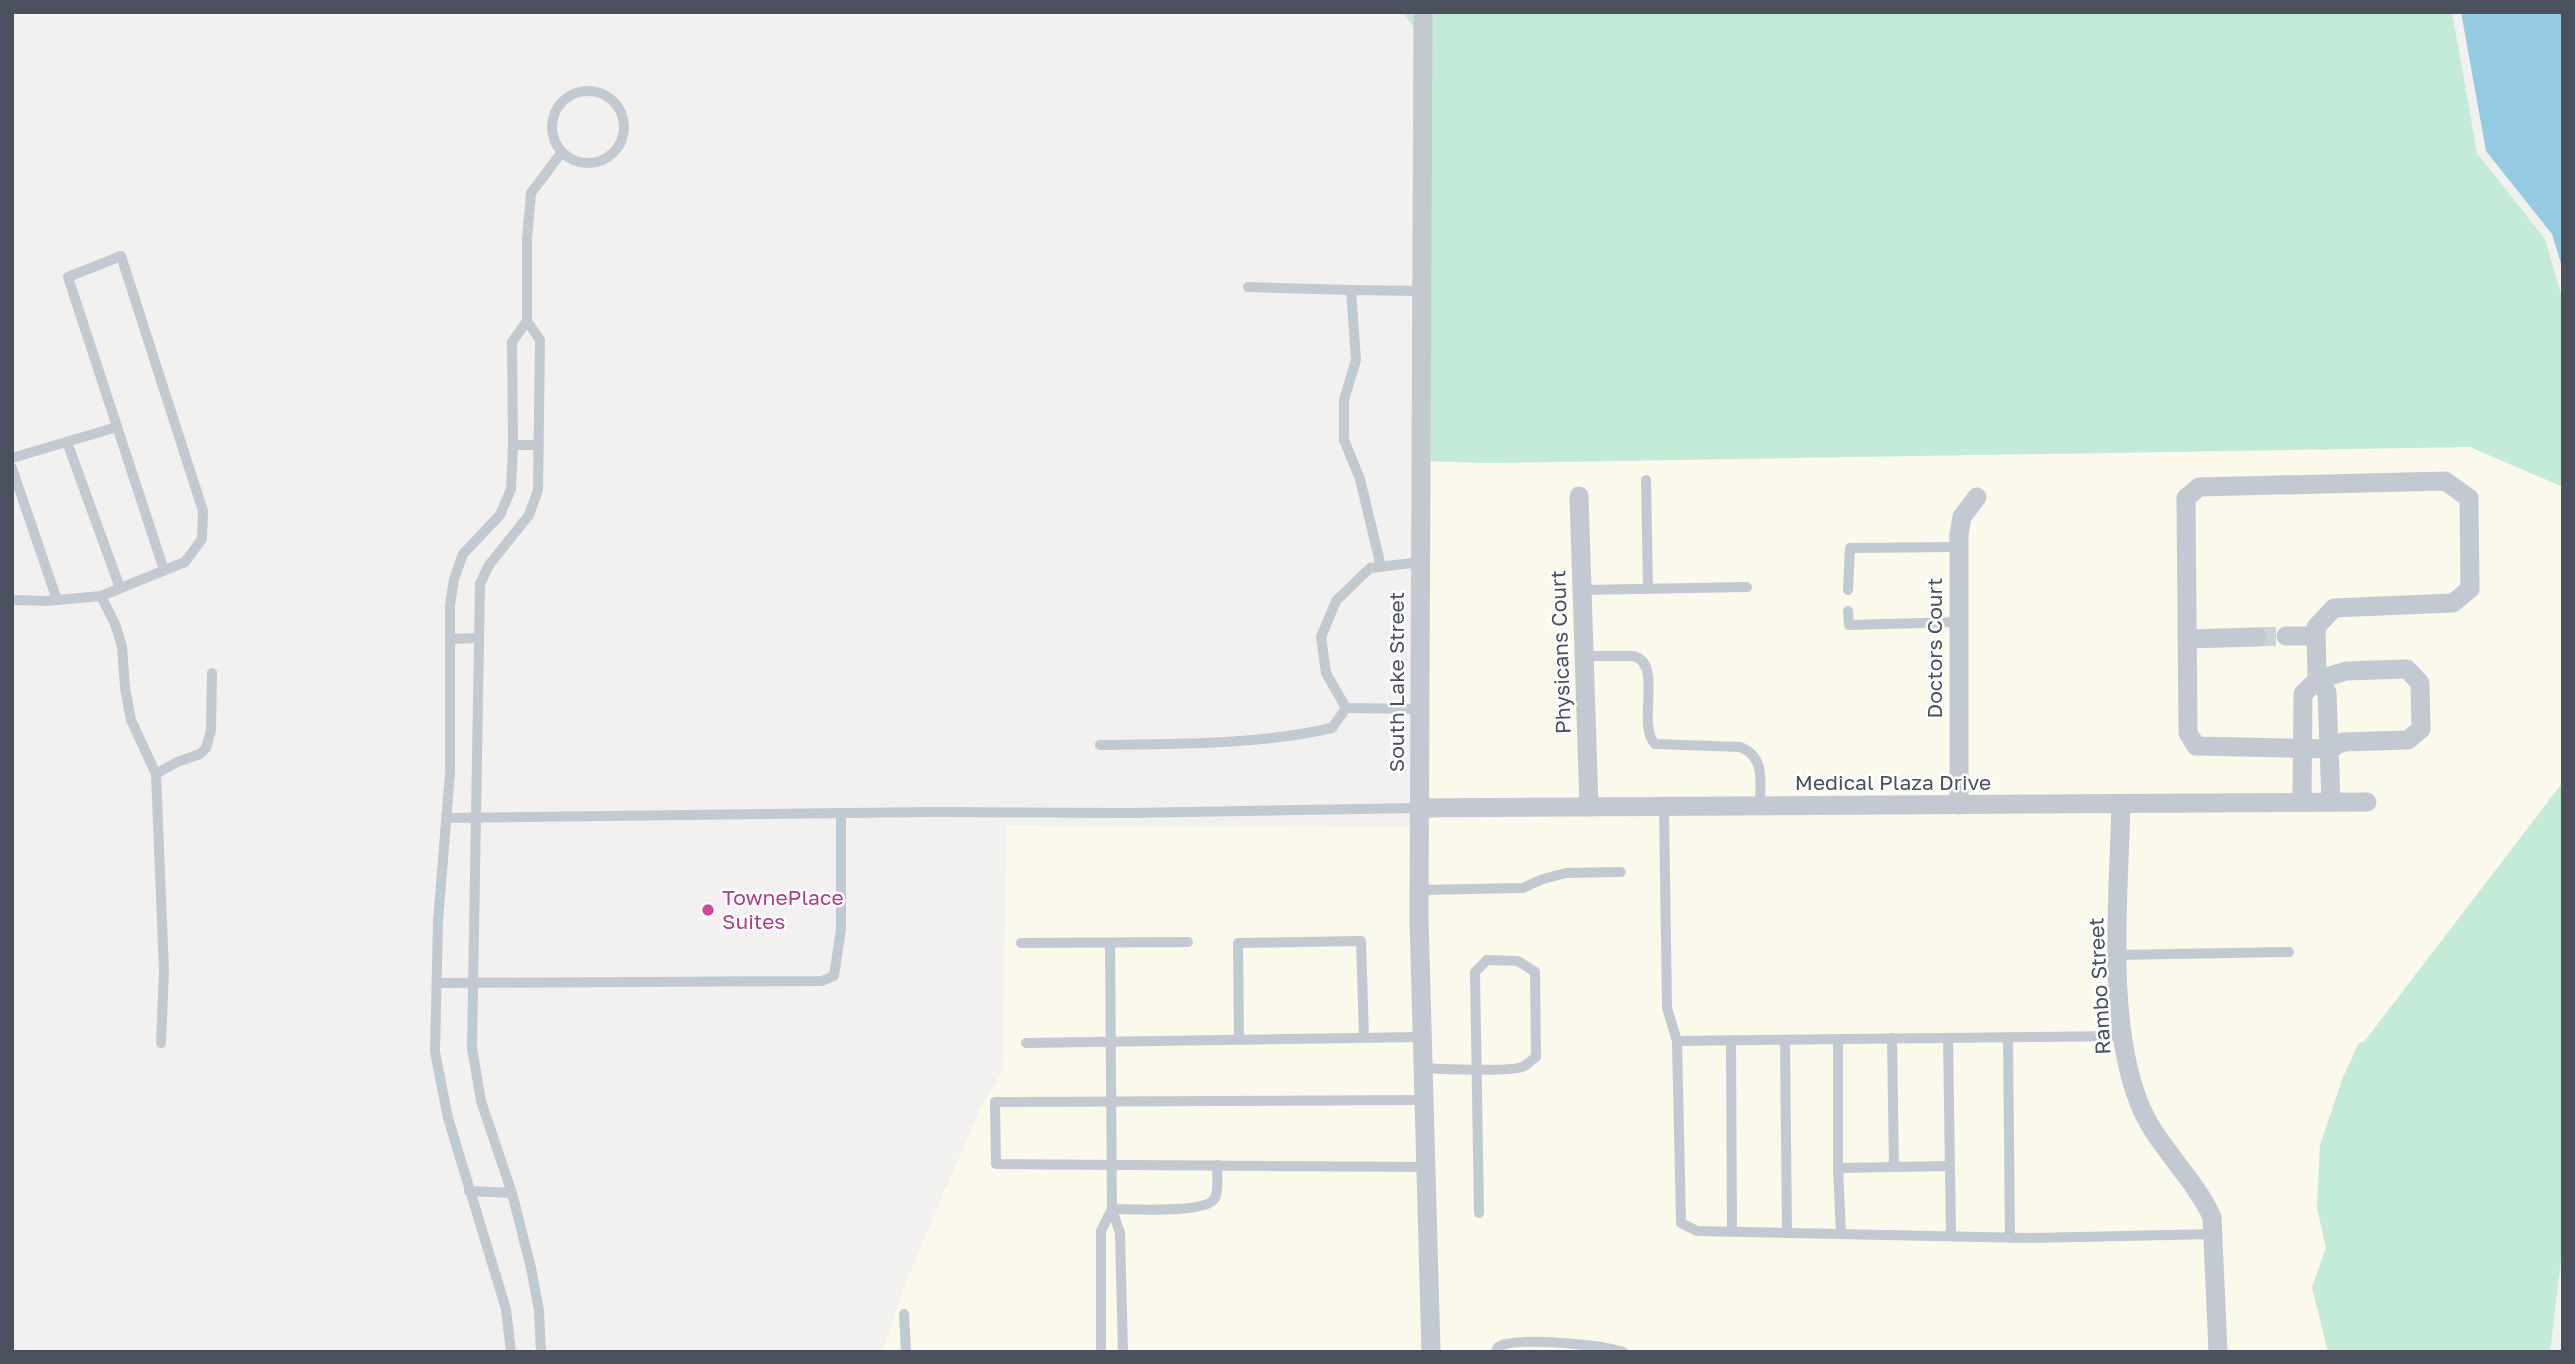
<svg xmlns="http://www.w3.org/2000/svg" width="2575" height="1364" font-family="'Golos Text',sans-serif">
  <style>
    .commercial { fill: #fbf8ec }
    .green { fill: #c4ebd7 }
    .water { fill: #95cae3 }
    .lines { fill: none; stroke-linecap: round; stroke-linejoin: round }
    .minor-tunnel { stroke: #d0d1d2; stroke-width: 19; stroke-dasharray: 19 10; stroke-linecap: butt }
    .service { stroke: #c2c9d0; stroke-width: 10 }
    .minor { stroke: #c2c9d0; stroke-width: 19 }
    .hotel-dot { fill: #d1479c; stroke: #fff; stroke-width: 2.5 }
    .labels { text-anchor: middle; stroke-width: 5; stroke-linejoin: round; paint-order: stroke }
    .street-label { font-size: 21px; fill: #4a515c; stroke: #fff }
    .hotel-label { font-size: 21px; fill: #b23c85; stroke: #fff; text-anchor: start }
  </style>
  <rect width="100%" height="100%" fill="#f2f1f0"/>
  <path class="commercial" d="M2470,447L2563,487V782L2364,1042L2359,1043L2343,1077L2317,1208L2326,1248L2312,1287L2328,1352H882L905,1285L943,1194L983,1103L1002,1072L1007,825L1422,827L1421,461L1489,463Z"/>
  <g class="green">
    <path d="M1403,12H2452L2477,153L2545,239L2563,301V487L2470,447L1489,463L1421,461L1423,42Z"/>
    <path d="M2563,782V1243L2550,1352H2328L2312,1287L2326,1248L2317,1208L2320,1145L2343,1077L2359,1043L2364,1042Z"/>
  </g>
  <path class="water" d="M2461,12H2563V270L2552,234L2486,151Z"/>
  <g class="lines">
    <path class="minor-tunnel" d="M2257,637L2286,636"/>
    <g class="service">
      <circle cx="588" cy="127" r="36"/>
      <path d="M1248,287L1351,290L1356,360L1344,400V440L1360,479L1381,567"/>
      <path d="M1351,290L1422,291"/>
      <path d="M67,442L120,588"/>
      <path d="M513,445H539"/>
      <path d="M12,458L117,427"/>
      <path d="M12,468L57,600"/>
      <path d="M1646,480L1648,588"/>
      <path d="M1582,590L1747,587"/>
      <path d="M1848,590L1850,548L1958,547"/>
      <path d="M101,596L115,624L122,646L125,688L131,720L156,774L164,971L161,1043"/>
      <path d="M12,600L46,601L101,596L185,562L202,539L203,511L121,256L68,277L164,570"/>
      <path d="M1848,611L1849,625L1958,622"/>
      <path d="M450,639L479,638"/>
      <path d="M1584,656H1633C1664,663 1636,724 1655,744L1740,747C1766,757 1760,782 1760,806"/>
      <path d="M1420,709L1346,708L1326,673L1321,637L1336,601L1370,568L1421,562"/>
      <path d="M1100,745C1178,744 1256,745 1332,728L1346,708"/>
      <path d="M156,774L177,762L200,754L206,748L211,730L212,673"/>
      <path d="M1664,807L1667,1008L1677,1041L1681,1223L1697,1231L2028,1238L2214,1234"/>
      <path d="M447,818L934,812L1130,813L1419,808"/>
      <path d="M1419,890L1523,888L1543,879L1566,873L1621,872"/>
      <path d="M1021,943L1188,942"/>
      <path d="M1110,943L1112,1209C1130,1209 1207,1214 1215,1198C1219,1189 1217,1174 1217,1165"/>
      <path d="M2117,955L2289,952"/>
      <path d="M437,983L822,981L834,976L841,929V813"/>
      <path d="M2008,1037L2010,1238"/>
      <path d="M1892,1038L1894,1167"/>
      <path d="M1948,1038L1951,1236"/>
      <path d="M1838,1039V1168"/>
      <path d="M1239,1040L1238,943L1361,941L1364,1038"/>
      <path d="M1731,1040L1732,1232"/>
      <path d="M1785,1040L1787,1233"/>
      <path d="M1677,1041L2123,1036"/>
      <path d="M1026,1043L1422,1037"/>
      <path d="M1423,1068C1441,1069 1510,1072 1522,1067C1527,1065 1532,1060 1536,1057L1535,972L1518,961L1487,960L1475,972L1479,1213"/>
      <path d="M1424,1100L995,1102L996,1164L1426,1167"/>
      <path d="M469,1191L512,1193"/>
      <path d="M1841,1234L1838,1168L1950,1166"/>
      <path d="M904,1314L906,1352"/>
      <path d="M511,1352L506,1309L448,1118L435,1052L438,921L450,773V605L454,579L463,554L500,515L511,489L513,445L512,342L527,321"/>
      <path d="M541,1352L539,1310L531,1268L512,1193L481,1101L472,1048L480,584L489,565L529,515L538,490L540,340L527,321V239L531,193L562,152"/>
      <path d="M1101,1352V1231L1112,1209L1120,1233L1123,1352"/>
      <path d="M1496,1352L1498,1347C1515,1336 1601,1345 1623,1352"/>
    </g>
    <g class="minor">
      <path d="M1423,12L1419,919L1431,1352"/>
      <path d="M2445,481L2469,498L2470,589L2453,603L2334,608L2316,627L2317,680L2346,671L2407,669L2420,683L2421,729L2408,740L2343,742L2329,749L2196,746L2188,733L2186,498L2199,487Z"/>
      <path d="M1579,496L1589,807"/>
      <path d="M2286,636H2316"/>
      <path d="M2187,639L2257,637"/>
      <path d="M2302,802L2303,694L2317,680L2327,692L2331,802"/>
      <path d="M2121,804C2119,895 2105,1026 2142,1110C2160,1149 2194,1178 2212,1217L2218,1352"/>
      <path d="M1959,805V534L1962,517L1977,497"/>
      <path d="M1419,808L2367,802"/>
    </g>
  </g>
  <circle class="hotel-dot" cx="708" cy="910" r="7"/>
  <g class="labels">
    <g class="street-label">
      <text transform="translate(1935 648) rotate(-90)" y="7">Doctors Court</text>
      <text transform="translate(1561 652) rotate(-92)" y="7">Physicans Court</text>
      <text transform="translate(1397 682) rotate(-90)" y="7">South Lake Street</text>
      <text x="1893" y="790">Medical Plaza Drive</text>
      <text transform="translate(2100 986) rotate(-93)" y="7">Rambo Street</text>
    </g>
    <g class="hotel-label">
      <text x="722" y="905">TownePlace<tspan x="722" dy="24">Suites</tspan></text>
    </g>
  </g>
  <rect width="2575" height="1364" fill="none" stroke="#4a515c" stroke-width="28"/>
</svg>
